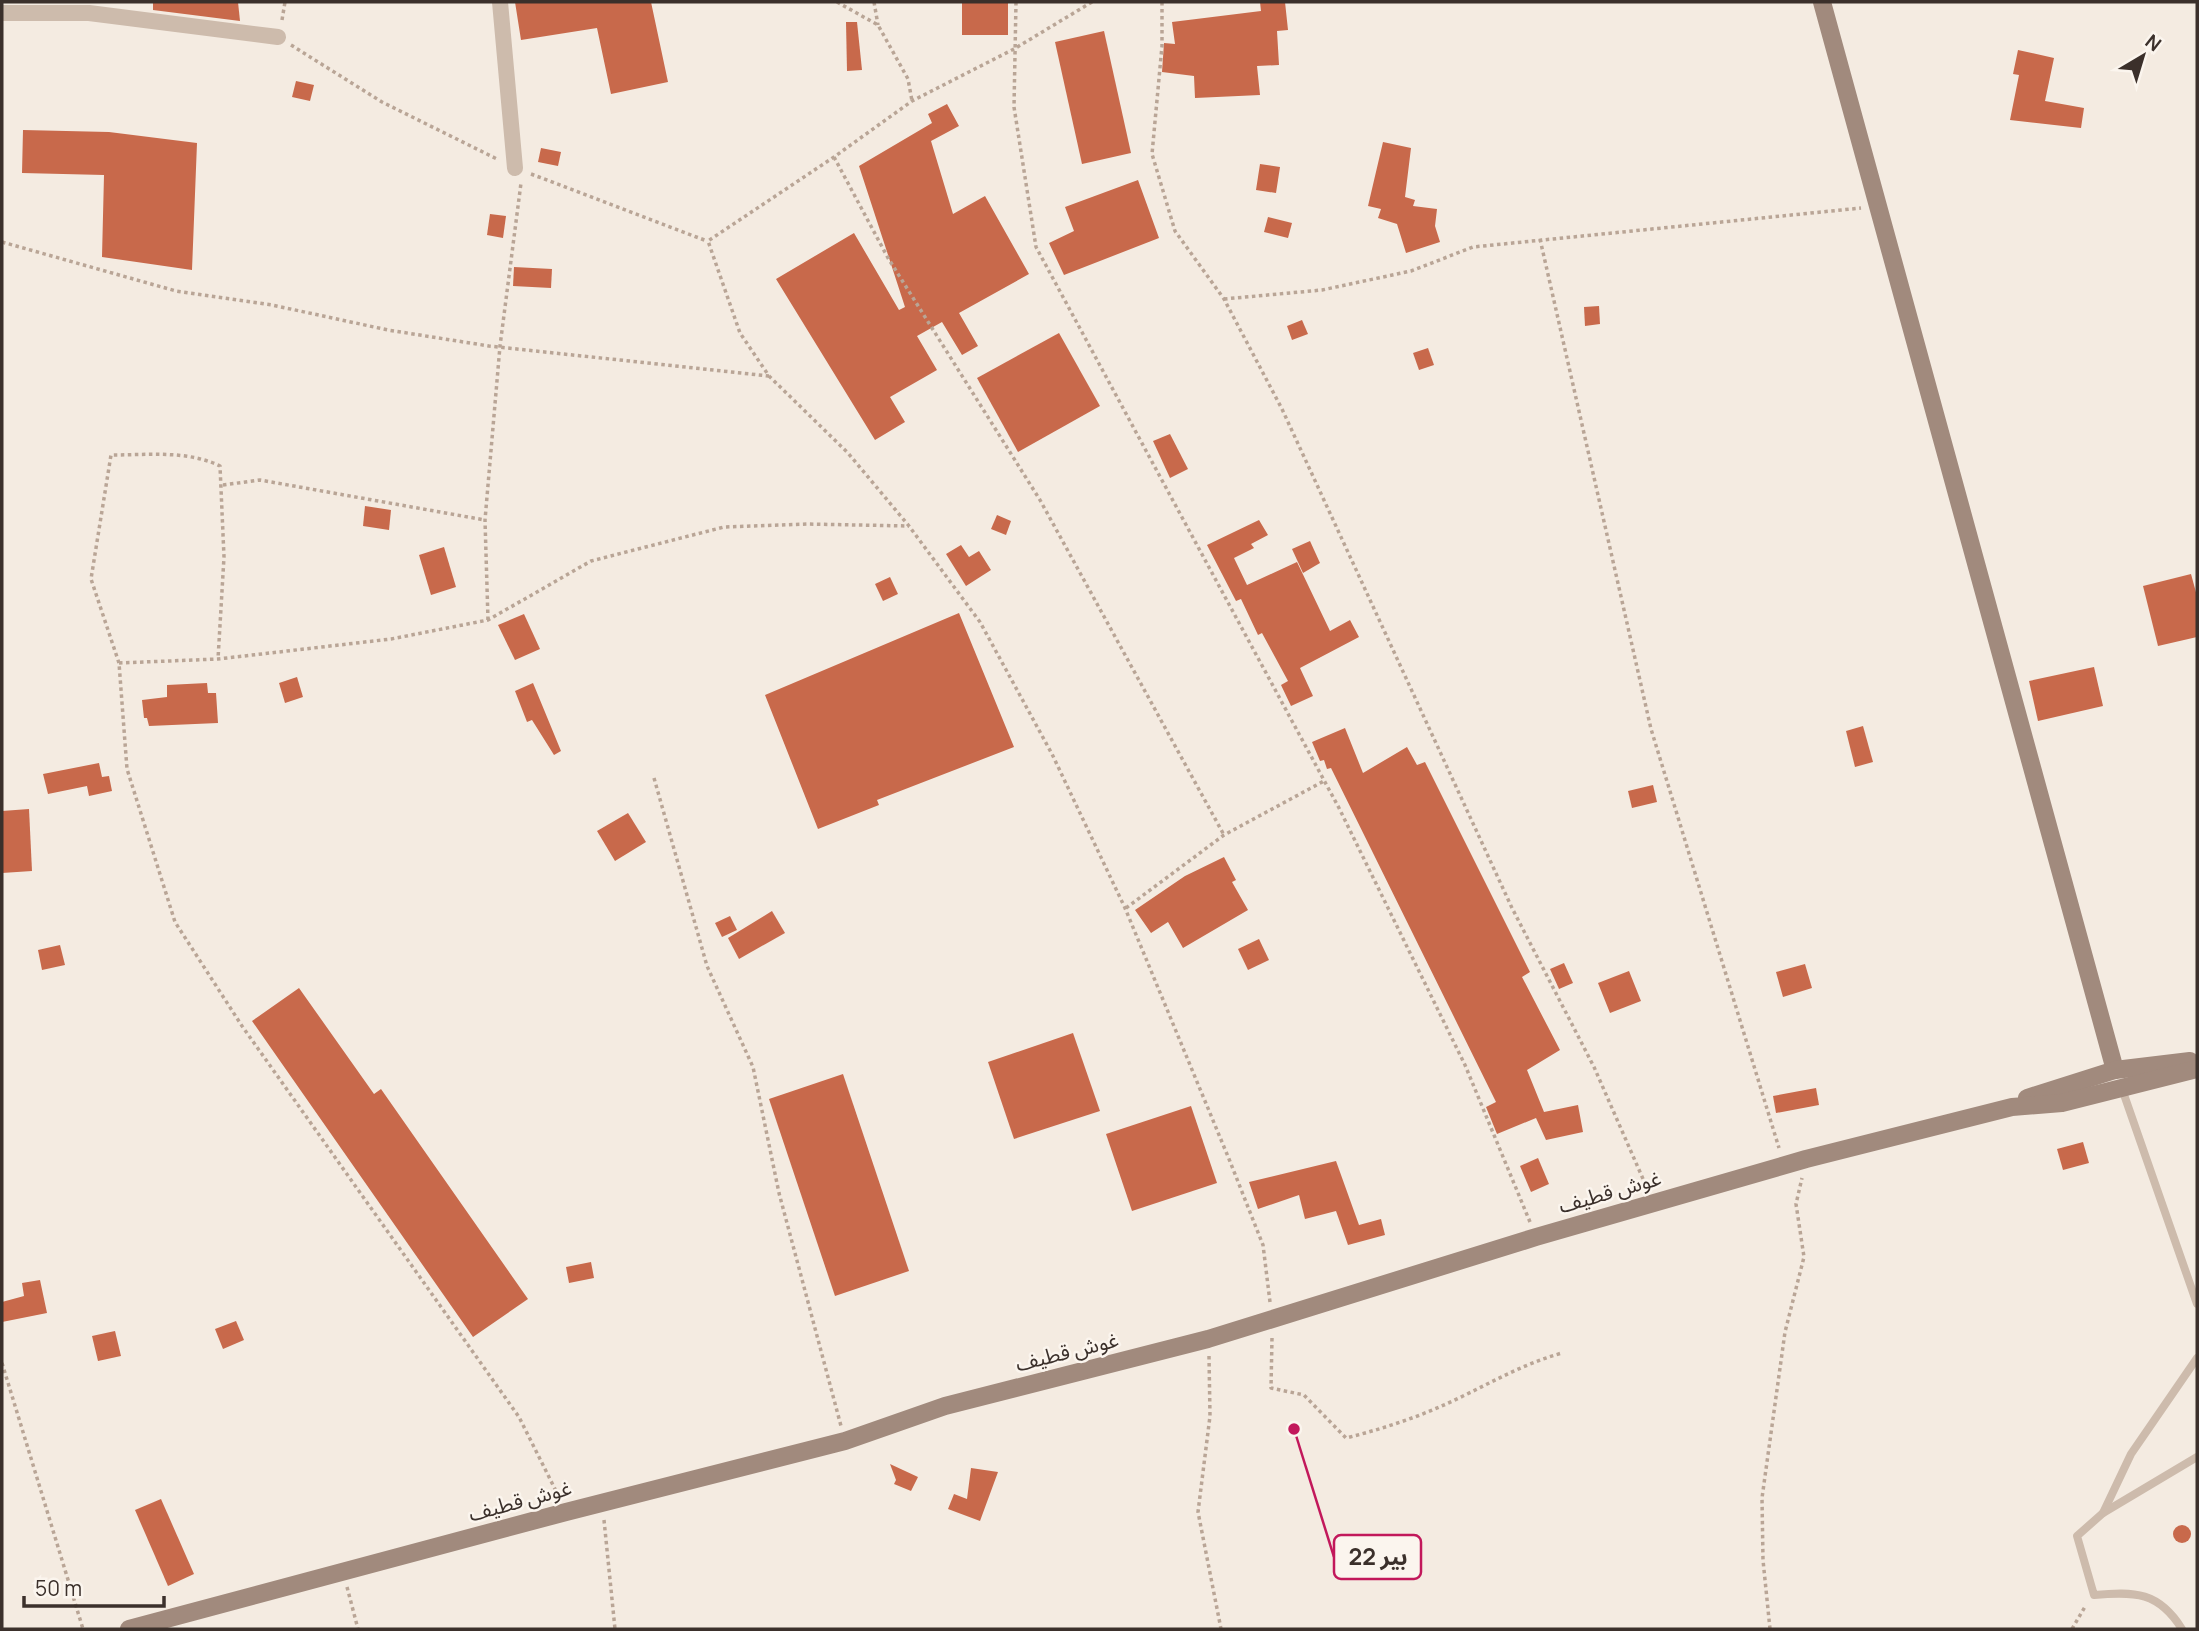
<svg xmlns="http://www.w3.org/2000/svg" width="2199" height="1631" font-family="Manrope,'Noto Sans Arabic',sans-serif">
  <style>
    .building { fill: #c8694b }
    .lines { fill: none; stroke-linecap: round; stroke-linejoin: round }
    .path { stroke: #b9a596; stroke-width: 3.5; stroke-dasharray: 3.5 3.5; stroke-linecap: butt }
    .lane { stroke: #cdbbac; stroke-width: 8 }
    .street { stroke: #cdbbac; stroke-width: 16 }
    .secondary { stroke: #a18a7d; stroke-width: 18 }
    .labels { text-anchor: middle; stroke-width: 5; stroke-linejoin: round; paint-order: stroke }
    .street-label { font-size: 21px; fill: #3b302b; stroke: #fbf5ee }
    .leader { fill: none; stroke: #c2185b; stroke-width: 2.5 }
    .callout-dot { fill: #c2185b; stroke: #fbf5ee; stroke-width: 2.5 }
    .callout { fill: #fbf5ee; stroke: #c2185b; stroke-width: 2.5 }
    .callout-label { font-size: 23px; text-anchor: middle; font-weight: bold; fill: #3b302b }
  </style>
  <rect width="100%" height="100%" fill="#f4ebe1"/>
  <g class="building">
    <path d="M153,2H238L240,21L153,10Z"/>
    <path d="M515,2H651L668,82L611,94L597,28L521,40Z"/>
    <rect x="962" y="2" width="46" height="33"/>
    <path d="M1260,2H1285L1288,30L1277,31L1279,65L1257,66L1260,95L1195,98L1194,76L1162,72L1164,43L1175,44L1172,22L1261,11Z"/>
    <path d="M846,22H857L862,70L847,71Z"/>
    <path d="M1104,31L1131,153L1082,164L1055,42Z"/>
    <path d="M2018,50L2054,58L2045,101L2084,108L2081,128L2010,120L2019,75L2013,74Z"/>
    <path d="M296,81L314,85L310,101L292,97Z"/>
    <path d="M947,104L959,126L931,141L953,214L985,196L1029,274L959,313L978,346L962,355L942,322L917,336L937,370L890,397L905,422L875,440L776,279L854,233L899,310L905,307L859,166L932,123L928,114Z"/>
    <path d="M23,130L109,132L197,143L192,270L102,257L104,175L22,173Z"/>
    <path d="M1383,142L1411,148L1405,197L1415,200L1413,206L1437,209L1435,226L1440,242L1406,253L1397,224L1378,218L1381,209L1368,206Z"/>
    <path d="M541,148L561,152L558,166L538,162Z"/>
    <path d="M1260,164L1280,167L1276,193L1256,190Z"/>
    <path d="M1138,180L1159,238L1064,275L1049,243L1074,231L1065,207Z"/>
    <path d="M490,214L506,216L503,238L487,235Z"/>
    <path d="M1268,217L1292,223L1288,238L1264,232Z"/>
    <path d="M514,267L552,269L551,288L513,286Z"/>
    <path d="M1599,306L1600,324L1585,326L1584,307Z"/>
    <path d="M1302,320L1308,334L1292,340L1287,326Z"/>
    <path d="M1059,333L1100,406L1018,452L977,378Z"/>
    <path d="M1428,348L1434,365L1419,370L1413,353Z"/>
    <path d="M1170,434L1188,469L1170,478L1153,441Z"/>
    <path d="M365,506L391,510L389,530L363,526Z"/>
    <path d="M997,515L1011,521L1006,535L991,529Z"/>
    <path d="M1259,520L1268,535L1251,544L1254,548L1234,558L1247,585L1297,562L1330,631L1350,620L1359,637L1300,668L1313,696L1291,706L1281,685L1288,681L1262,633L1258,635L1241,599L1236,601L1207,545Z"/>
    <path d="M1310,541L1320,563L1303,573L1292,549Z"/>
    <path d="M961,545L969,557L979,551L991,570L966,586L946,554Z"/>
    <path d="M444,547L456,587L431,595L419,555Z"/>
    <path d="M2191,574L2197,596V637L2158,646L2143,586Z"/>
    <path d="M890,577L898,594L883,601L875,584Z"/>
    <path d="M959,613L1014,747L877,800L879,805L818,829L765,695Z"/>
    <path d="M524,614L540,649L515,660L498,625Z"/>
    <path d="M2094,667L2103,706L2038,721L2029,681Z"/>
    <path d="M297,677L303,697L285,703L279,683Z"/>
    <path d="M207,683L208,693H216L218,723L149,726L147,718H144L142,700L167,697V685Z"/>
    <path d="M533,683L561,751L554,755L532,720L527,722L515,691Z"/>
    <path d="M1863,726L1873,762L1855,767L1846,731Z"/>
    <path d="M1345,728L1363,773L1407,747L1417,765L1425,762L1530,972L1522,977L1560,1050L1527,1070L1544,1112L1578,1105L1583,1132L1546,1140L1536,1118L1497,1134L1486,1107L1496,1102L1331,768L1327,769L1324,760L1320,761L1312,742Z"/>
    <path d="M99,763L102,777L109,776L112,791L89,796L87,786L48,794L43,774Z"/>
    <path d="M1653,785L1657,802L1632,808L1628,791Z"/>
    <path d="M29,809L32,871L2,873V811Z"/>
    <path d="M628,813L646,842L615,861L597,831Z"/>
    <path d="M1224,857L1236,880L1232,882L1248,910L1183,948L1168,922L1151,933L1135,910L1185,876Z"/>
    <path d="M772,911L785,933L739,959L728,938Z"/>
    <path d="M730,916L737,930L722,937L715,923Z"/>
    <path d="M1259,939L1269,960L1248,970L1238,949Z"/>
    <path d="M60,945L65,965L42,970L38,950Z"/>
    <path d="M1564,963L1573,983L1559,989L1550,969Z"/>
    <path d="M1805,964L1812,988L1783,997L1776,972Z"/>
    <path d="M1629,971L1641,1001L1610,1013L1598,983Z"/>
    <path d="M299,988L374,1094L381,1089L528,1299L473,1337L252,1021Z"/>
    <path d="M1073,1033L1100,1111L1014,1139L988,1062Z"/>
    <path d="M843,1074L909,1271L835,1296L769,1099Z"/>
    <path d="M1816,1088L1819,1105L1776,1113L1773,1096Z"/>
    <path d="M1191,1106L1217,1183L1132,1211L1106,1134Z"/>
    <path d="M2083,1142L2089,1163L2063,1170L2057,1149Z"/>
    <path d="M1538,1158L1549,1184L1531,1192L1520,1166Z"/>
    <path d="M1336,1161L1359,1225L1381,1219L1385,1235L1348,1245L1336,1211L1305,1219L1299,1195L1258,1209L1249,1182Z"/>
    <path d="M591,1262L594,1278L569,1283L566,1267Z"/>
    <path d="M40,1280L47,1313L2,1322V1302L24,1296L22,1283Z"/>
    <path d="M236,1321L244,1340L223,1349L215,1329Z"/>
    <path d="M115,1331L121,1356L98,1361L92,1336Z"/>
    <path d="M890,1464L918,1477L911,1491L894,1484L896,1480Z"/>
    <path d="M971,1468L998,1472L980,1521L948,1509L954,1494L967,1499Z"/>
    <path d="M161,1499L194,1574L168,1586L135,1510Z"/>
    <circle cx="2182" cy="1534" r="9"/>
  </g>
  <g class="lines">
    <g class="path">
      <path d="M837,2L878,25L908,79L912,101"/>
      <path d="M874,2L878,25"/>
      <path d="M1016,2L1014,107L1036,247L1339,808L1465,1065L1530,1222"/>
      <path d="M1092,2L1014,49L912,101L834,157L708,241L740,333L769,376L848,453L909,526L980,622L1052,754L1125,908L1229,1159L1263,1245L1270,1302"/>
      <path d="M1162,2V46L1152,154L1175,231L1224,299L1282,409L1512,908L1594,1067L1647,1188"/>
      <path d="M282,20L285,2"/>
      <path d="M291,45L382,102L499,160"/>
      <path d="M834,157L888,258L1040,500L1224,835"/>
      <path d="M531,174L707,241"/>
      <path d="M1540,239L1651,729L1779,1148"/>
      <path d="M2,242L176,291L272,305L388,330L489,346L769,376"/>
      <path d="M1224,299L1322,290L1411,271L1473,247L1861,208"/>
      <path d="M223,485L260,480L485,520"/>
      <path d="M488,620L485,520L500,346L521,183"/>
      <path d="M119,663L91,579L111,455C148,455 187,450 220,466L224,557L218,659"/>
      <path d="M654,778L707,966L753,1067L779,1193L841,1426"/>
      <path d="M1126,908L1224,835L1324,781"/>
      <path d="M1272,1338L1271,1388L1304,1395L1346,1438C1386,1428 1425,1415 1463,1396C1496,1380 1526,1363 1562,1353"/>
      <path d="M1209,1356L1210,1416L1198,1512L1221,1629"/>
      <path d="M2,1363L83,1629"/>
      <path d="M559,1497L519,1417L242,1026L175,922L127,769L119,663L218,659L391,639L488,620L591,561L724,527L807,524L909,526"/>
      <path d="M604,1520L615,1629"/>
      <path d="M347,1587L358,1629"/>
      <path d="M1770,1629L1763,1560L1762,1498L1785,1332L1804,1257L1796,1204L1802,1178"/>
      <path d="M2072,1629L2086,1605"/>
    </g>
    <g class="lane">
      <path d="M2121,1086L2197,1304"/>
      <path d="M2103,1513L2197,1457"/>
      <path d="M2182,1629C2159,1592 2135,1591 2094,1595L2077,1536L2103,1513L2131,1454L2197,1358"/>
    </g>
    <g class="street">
      <path d="M500,2L515,168"/>
      <path d="M2,13H89L278,37"/>
    </g>
    <g class="secondary">
      <path d="M1822,2L2115,1070"/>
      <path d="M2027,1098L2115,1070L2190,1061"/>
      <path d="M129,1629L566,1512L845,1441L945,1406L1208,1339L1536,1237L1806,1159L2012,1107L2062,1103L2197,1069"/>
    </g>
  </g>
  <g class="labels">
    <g class="street-label">
      <text transform="translate(1610 1192) rotate(-16)" y="7">غوش قطيف</text>
      <text transform="translate(1067 1352) rotate(-14)" y="7">غوش قطيف</text>
      <text transform="translate(520 1501) rotate(-15)" y="7">غوش قطيف</text>
    </g>
  </g>
  <path class="leader" d="M1294 1429L1334 1557"/>
  <circle class="callout-dot" cx="1294" cy="1429" r="7"/>
  <rect class="callout" x="1334" y="1535" width="87" height="44" rx="7"/>
  <g class="callout-label">
    <text x="1378" y="1565">بير 22</text>
  </g>
  <rect width="2199" height="1631" fill="none" stroke="#3b302b" stroke-width="7"/>
  <g transform="translate(2143 56) rotate(38)" stroke="#fbf5ee" stroke-width="5" paint-order="stroke">
  <path d="M0-5L12 26L0 18L-12 26Z" fill="#3b302b"/>
  <text y="-10" font-size="19" font-weight="bold" text-anchor="middle" fill="#3b302b">N</text>
  </g>
  <path d="M24 1596v10h140v-10" fill="none" stroke="#3b302b" stroke-width="3.5"/>
  <text x="35" y="1596" font-size="21" fill="#3b302b" stroke="#fbf5ee" stroke-width="5" paint-order="stroke">50 m</text>
</svg>
